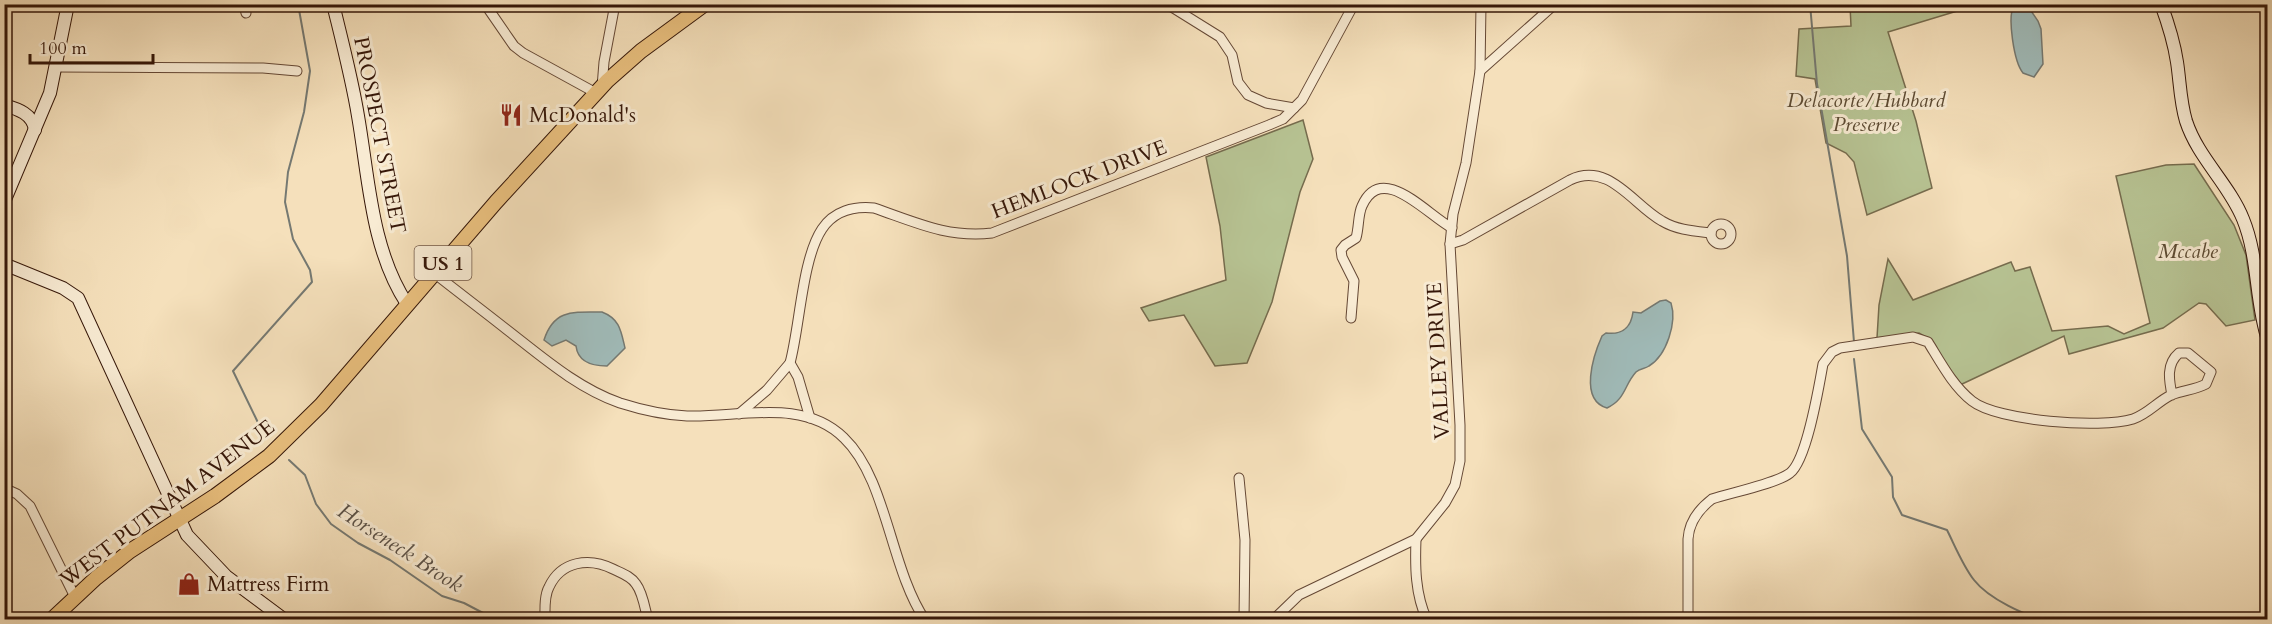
<svg xmlns="http://www.w3.org/2000/svg" width="2272" height="624" font-family="Cardo,serif">
  <style>
    .green { fill: #b7c393; stroke: #766c4e; stroke-width: 1.5 }
    .water { fill: #a0bbb9; stroke: #757972; stroke-width: 1.5 }
    .lines { fill: none; stroke-linecap: round; stroke-linejoin: round }
    .stream { stroke: #757972; stroke-width: 2 }
    .street-casing { stroke: #654835; stroke-width: 11 }
    .secondary-casing { stroke: #351608; stroke-width: 14 }
    .primary-casing { stroke: #351608; stroke-width: 16 }
    .street { stroke: #f8ebd3; stroke-width: 9 }
    .secondary { stroke: #f8ebd3; stroke-width: 12 }
    .primary { stroke: #eac07e; stroke-width: 14 }
    .labels { text-anchor: middle; stroke-width: 6; stroke-linejoin: round; paint-order: stroke }
    .shield { fill: #f8ebd3; stroke: #705645; stroke-width: 1.5 }
    .shield-label { font-size: 20px; font-weight: bold; fill: #351608 }
    .park-label { font-size: 21px; font-style: italic; fill: #5c4a32; stroke: #f8ebd3 }
    .poi-label { font-size: 21px; fill: #351608; stroke: #f8ebd3; text-anchor: start }
    .street-label { font-size: 21px; fill: #351608; stroke: #f8ebd3 }
    .water-label { font-size: 22px; font-style: italic; fill: #5a5046; stroke: #f8ebd3 }
  </style>
  <rect width="100%" height="100%" fill="#f5e0bb"/>
  <filter id="stains"><feTurbulence type="fractalNoise" baseFrequency=".00333" numOctaves="4"/><feColorMatrix values="0 0 0 0 .2 0 0 0 0 .09 0 0 0 0 .02 0 0 0 .5 -.17"/></filter>
  <radialGradient id="worn" r=".72"><stop offset=".6" stop-color="#630" stop-opacity="0"/><stop offset="1" stop-color="#630" stop-opacity=".3"/></radialGradient>
  <g class="green">
    <path d="M1850,5H1977L1888,32L1916,121L1932,188L1867,215L1854,162L1846,153L1826,143L1815,79L1796,76L1799,29L1851,26Z"/>
    <path d="M1303,120L1313,159L1300,192L1272,302L1247,363L1215,366L1184,315L1149,321L1141,308L1226,280L1220,226L1206,157Z"/>
    <path d="M2194,164L2234,225L2246,255L2255,320L2226,326L2206,304L2199,303L2163,328L2069,354L2064,336L1960,385L1926,337L1919,333L1877,338L1879,305L1888,259L1913,300L2011,262L2015,271L2030,267L2052,331L2108,326L2124,334L2150,323L2116,176L2166,165Z"/>
  </g>
  <g class="water">
    <path d="M2014,5H2027L2038,21L2041,29L2043,64L2034,77L2023,73C2014,62 2007,17 2014,5Z"/>
    <path d="M1660,301L1666,300L1671,303C1677,322 1667,355 1649,366C1645,369 1640,368 1636,372C1624,385 1626,399 1607,408C1579,400 1593,356 1602,336L1606,333C1622,335 1631,328 1633,312L1641,313Z"/>
    <path d="M602,312C620,319 621,331 625,348L607,366C593,366 578,363 576,346L566,340L552,346L544,340C554,309 573,312 602,312Z"/>
  </g>
  <g class="lines">
    <g class="stream">
      <path d="M1810,4L1817,84L1847,256L1854,342"/>
      <path d="M1854,359L1862,429L1892,477L1893,497L1902,515L1947,530C1955,546 1963,566 1974,580C1988,598 2026,617 2048,620"/>
      <path d="M263,433L233,371L312,282L310,270L293,239L285,202L288,172L304,112L310,71L298,4"/>
      <path d="M289,460L305,475L316,504L331,524L358,543L390,560L442,596L464,603L485,614L486,620"/>
    </g>
    <g class="street-casing">
      <g id="street">
        <path d="M244,4L246,13"/>
        <path d="M485,4L514,46L523,53L596,93"/>
        <path d="M1167,4L1220,37L1232,55L1238,82L1248,95L1266,103L1294,108"/>
        <path d="M55,67L263,68L297,71"/>
        <path d="M1480,71L1555,4"/>
        <path d="M602,87L604,62L615,4"/>
        <circle cx="1721" cy="234" r="10"/>
        <path d="M1450,244L1463,240L1570,180C1609,161 1633,205 1662,221C1677,230 1693,231 1711,233"/>
        <path d="M434,273C458,292 482,310 506,329C541,356 577,388 620,403C642,410 664,415 687,416C738,418 803,397 844,438C887,479 890,568 925,620"/>
        <path d="M1351,318L1354,281L1342,257L1341,250L1345,245L1356,238C1359,228 1358,214 1362,206C1382,161 1427,215 1452,228"/>
        <path d="M739,414L767,390L790,363"/>
        <path d="M810,418L798,377L790,363C800,326 802,259 822,229C834,211 854,206 874,208C915,222 947,238 992,233L1269,125L1283,119L1302,100L1354,4"/>
        <path d="M1239,478L1245,540L1244,620"/>
        <path d="M4,488L17,494L30,506L75,597"/>
        <path d="M1416,539C1415,566 1415,594 1427,620"/>
        <path d="M545,620C545,610 544,596 549,587C561,561 589,557 613,569C621,573 631,576 636,584C643,593 645,609 648,620"/>
        <path d="M1273,620L1299,595L1416,539L1445,503L1455,485L1460,461V425L1450,244L1453,214L1466,163L1480,71L1481,4"/>
        <path d="M1688,620V539C1689,523 1699,509 1712,499C1730,493 1778,483 1790,473C1807,460 1819,386 1823,364L1832,352L1840,348L1913,337L1928,342C1941,363 1953,386 1972,401C1997,421 2101,429 2133,419C2148,414 2157,402 2171,395C2183,390 2195,390 2206,384L2211,372L2188,353H2179C2166,364 2169,380 2172,395"/>
      </g>
    </g>
    <g class="secondary-casing">
      <g id="secondary">
        <path d="M333,4C342,41 352,79 358,116C369,179 371,249 407,304"/>
        <path d="M2161,4C2168,23 2174,42 2177,62C2180,81 2180,101 2186,121C2198,158 2229,184 2243,219C2259,258 2255,301 2268,340"/>
        <path d="M4,105C18,109 33,114 35,130"/>
        <path d="M4,202L50,93L68,4"/>
        <path d="M4,264L63,288L78,298L187,535L226,576L285,620"/>
      </g>
    </g>
    <g class="primary-casing">
      <path id="primary" d="M51,620L96,578L130,551L215,496L269,456L321,405L496,202L607,81L641,51L705,4"/>
    </g>
    <use href="#street" class="street"/>
    <use href="#secondary" class="secondary"/>
    <use href="#primary" class="primary"/>
  </g>
  <defs>
    <g id="restaurant-bare" transform="scale(1.8)"><path d="M-5-6h1v4h1v-4h1v4h1v-4h1v5L-1.5 .5V6h-2V.5L-5-1ZM5-6V6H3V1.5H1.5Q1.5-4 5-6Z" fill="#8f2418" stroke="#f8ebd3" stroke-width="2.5" paint-order="stroke"/></g>
    <g id="shop-bare" transform="scale(1.8)"><path d="M-5-2.5h2.3a2.7 3.5 0 0 1 5.4 0H5L5.5 6h-11ZM-1.5-2.5h3a1.5 2.3 0 0 0-3 0Z" fill="#8f2418" stroke="#f8ebd3" stroke-width="2.5" paint-order="stroke"/></g>
  </defs>
  <g fill-rule="evenodd">
    <use href="#restaurant-bare" x="511" y="115"/>
    <use href="#shop-bare" x="189" y="584"/>
  </g>
  <g class="labels">
    <rect class="shield" x="414.5" y="246" width="57" height="34" rx="4.5"/>
    <g class="shield-label">
      <text x="443" y="270">US 1</text>
    </g>
    <g class="park-label">
      <text x="1866" y="107">Delacorte/Hubbard<tspan x="1866" dy="24">Preserve</tspan></text>
      <text x="2188" y="258">Mccabe</text>
    </g>
    <g class="poi-label">
      <text x="529" y="122">McDonald's</text>
      <text x="207" y="591">Mattress Firm</text>
    </g>
    <g class="street-label">
      <text transform="translate(380 135) rotate(79)" y="7">PROSPECT STREET</text>
      <text transform="translate(1079 179) rotate(-21)" y="7">HEMLOCK DRIVE</text>
      <text transform="translate(1438 361) rotate(-93)" y="7">VALLEY DRIVE</text>
      <text transform="translate(167 503) rotate(-37)" y="7">WEST PUTNAM AVENUE</text>
    </g>
    <g class="water-label">
      <text transform="translate(401 547) rotate(33)" y="8">Horseneck Brook</text>
    </g>
  </g>
  <rect width="2272" height="624" fill="none" stroke="#f5e0bb" stroke-width="24"/>
  <rect x="6" y="6" width="2260" height="612" fill="none" stroke="#351608" stroke-width="3"/>
  <rect x="12" y="12" width="2248" height="600" fill="none" stroke="#351608" stroke-width="1.5"/>
  <path d="M30 54v9h123v-9" fill="none" stroke="#351608" stroke-width="3"/>
  <text x="39" y="54" font-size="18" fill="#351608" stroke="#f8ebd3" stroke-width="4.5" paint-order="stroke">100 m</text>
  <rect width="100%" height="100%" filter="url(#stains)"/>
  <rect width="100%" height="100%" fill="url(#worn)"/>
</svg>
